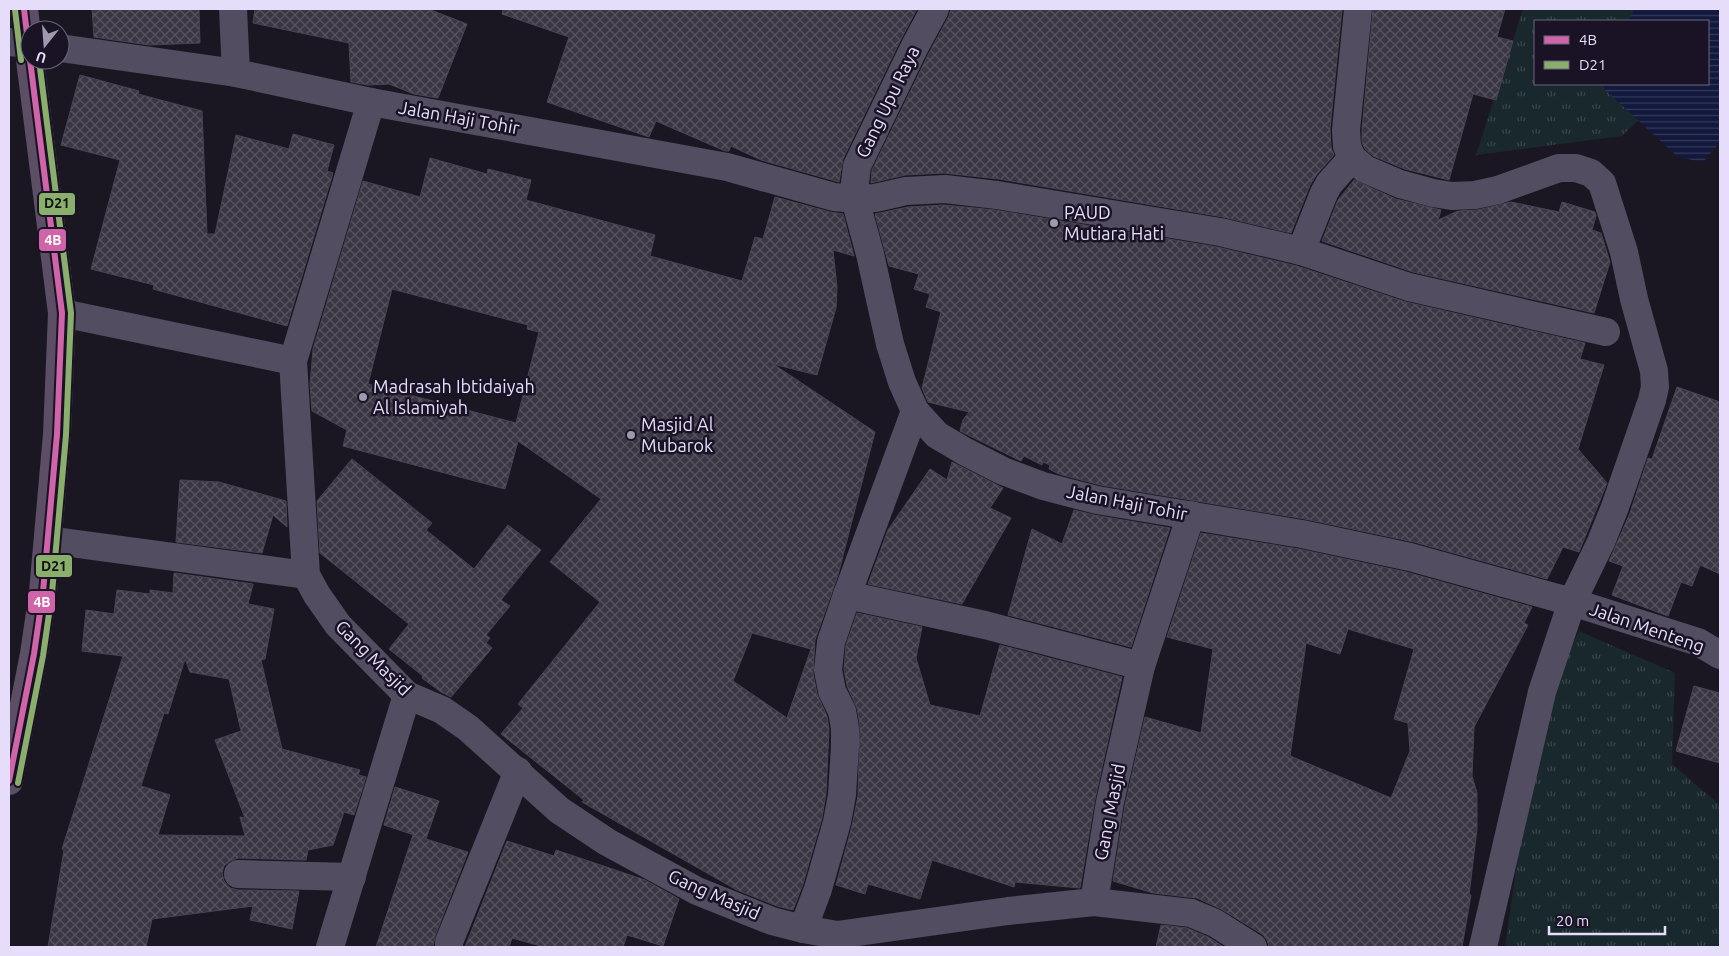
<svg xmlns="http://www.w3.org/2000/svg" width="1729" height="956" font-family="Ubuntu,sans-serif">
  <style>
    .grass { fill: url(#grass-tufts) }
    .water { fill: url(#water-rules) }
    .building { fill: url(#building-cross-hatch); stroke: #494354; fill-rule: evenodd }
    .lines { fill: none; stroke-linecap: round; stroke-linejoin: round }
    .street { stroke: #524d60; stroke-width: 28 }
    .primary { stroke: #5b4e65; stroke-width: 28 }
    .bus-1-casing { stroke: #1a1326; stroke-width: 10 }
    .bus-2-casing { stroke: #1a1326; stroke-width: 10 }
    .bus-1 { stroke: #cf64a8; stroke-width: 6 }
    .bus-2 { stroke: #8aaf6c; stroke-width: 6 }
    .poi-dot { fill: #9f98ae; stroke: #1a1326; stroke-width: 2 }
    .labels { text-anchor: middle; stroke-width: 5; stroke-linejoin: round; paint-order: stroke }
    .street-label { font-size: 18px; fill: #e6ddfa; stroke: #1a1326 }
    .poi-label { font-size: 18px; fill: #e6ddfa; stroke: #1a1326; text-anchor: start }
    .line-badge { stroke: #1a1326; stroke-width: 2 }
    .badge-label { font-size: 14px; text-anchor: middle; font-weight: bold; fill: #fff }
    .pale-badge-label { font-size: 14px; text-anchor: middle; font-weight: bold; fill: #111 }
  </style>
  <defs>
    <pattern id="grass-tufts" width="24" height="20" patternUnits="userSpaceOnUse" patternTransform="scale(1.25)"><rect width="24" height="20" fill="#18282d"/><path d="M3 7l-1-3M5 7V3M7 7l1-3M15 17l-1-3M17 17v-4M19 17l1-3" fill="none" stroke="#3a474c"/></pattern>
    <pattern id="water-rules" width="6" height="5" patternUnits="userSpaceOnUse" patternTransform="scale(1.25)"><rect width="6" height="5" fill="#13193d"/><path d="M0 2.5h6" fill="none" stroke="#353a5a"/></pattern>
    <pattern id="building-cross-hatch" width="8" height="8" patternUnits="userSpaceOnUse" patternTransform="scale(1.25)"><rect width="8" height="8" fill="#3b3643"/><path d="M0 0l8 8M0 8l8-8" fill="none" stroke="#57535f"/></pattern>
  </defs>
  <rect width="100%" height="100%" fill="#1b1722"/>
  <g class="grass">
    <path d="M1523,9H1720L1708,21H1535V84H1676L1622,136L1476,155Z"/>
    <path d="M1579,631L1675,673L1672,764L1720,805V947H1505L1517,862L1542,712Z"/>
  </g>
  <path class="water" d="M1635,9H1720V142L1703,162L1678,157L1605,90L1603,84H1708V21H1628Z"/>
  <g class="building">
    <path d="M92,9H199L200,43L149,45L94,37Z"/>
    <path d="M255,9H428L467,24L438,98L414,94L389,84L368,85L351,82L349,43L253,23Z"/>
    <path d="M503,9H917L901,39L843,159L839,182L761,160L731,146L729,151H725L656,121L649,137L547,102L569,37L502,14Z"/>
    <path d="M951,9H1342L1330,129L1331,147L1334,155L1317,174L1310,185L1291,233L1223,217L999,179L944,173L905,175L871,183L872,170L929,53L949,16Z"/>
    <path d="M1373,9H1505L1497,37L1513,41L1496,100L1473,94L1449,180L1405,169L1373,156L1365,149L1362,142V130Z"/>
    <path d="M80,75L139,91L138,94L202,111L207,234H215L236,135L289,149L293,134L334,145L327,171L333,173L287,326L153,289L154,285L91,269L120,160L61,145Z"/>
    <path d="M430,158L487,174L488,169L531,180L526,200L655,235L650,256L742,281L755,237L763,239L775,197L830,212L843,214L854,256L833,250L837,287L836,308L817,375L773,364L875,432L838,575L815,640L813,673L817,694L827,716L829,729L826,793L822,818L803,884L793,910L777,906L737,890L582,802L584,800L501,734L523,708L518,704L600,602L550,562L601,499L518,441L505,489L343,446L347,430L312,411L310,385L313,349L363,181L420,197ZM392,289L528,325L527,329L539,332L516,423L368,384ZM752,633L811,649L787,718L733,681Z"/>
    <path d="M1354,180L1396,199L1441,210L1438,220L1458,211L1478,210L1511,202L1559,212L1562,202L1595,212L1596,216L1592,230L1601,233L1610,262L1594,313L1413,272L1322,241L1338,200Z"/>
    <path d="M944,205L995,210L1217,247L1297,266L1406,302L1585,343L1580,359L1604,365L1578,449L1607,483L1579,552L1563,547L1547,579L1414,542L1305,519L1100,485L1059,474L1049,469L1050,465L1043,462L1042,465L1024,456L1021,461L972,437L960,431L963,420L969,412L928,402L922,388L941,312L926,307L930,294L914,289L919,274L889,266L875,214L908,207Z"/>
    <path d="M1677,387L1720,402V574L1700,565L1692,586L1681,582L1668,616L1612,595L1623,566L1609,561L1630,513L1648,458L1652,459Z"/>
    <path d="M352,459L432,523L426,530L474,569L508,525L541,550L501,600L510,606L486,635L490,638L486,643L492,648L451,697L441,692L422,678L423,676L389,649L409,624L320,553L317,501Z"/>
    <path d="M952,462L1003,488L990,508L1011,518L962,604L868,584L888,530L930,469L947,480Z"/>
    <path d="M180,480L219,482L286,501L287,527L273,515L262,553L176,542Z"/>
    <path d="M1074,510L1094,515L1170,528L1131,647L1008,615L1032,529L1062,544Z"/>
    <path d="M1201,533L1299,549L1406,572L1532,607L1524,623L1528,625L1474,727L1472,776L1477,793V829L1469,895H1471L1462,947H1269L1267,940L1262,934L1221,909L1197,898L1153,893L1113,881L1125,805L1145,717L1201,733L1213,649L1167,637ZM1348,629L1414,649L1394,719L1408,723L1410,751L1391,798L1290,756L1306,643L1340,654Z"/>
    <path d="M174,573L253,584L248,604L274,609L265,659L261,660L282,749L360,770L358,775L366,777L354,815L344,812L333,845L308,850L306,860L238,858L230,861L224,866L222,873L224,881L230,888L238,890L299,891L292,929L250,920L253,906L152,919L146,947H48L64,850L62,849L123,656L82,651L86,610L114,614L117,590L150,594V590L173,593ZM185,659L190,672L229,679L241,731L215,740L245,818L240,817L245,836L158,835L170,795L141,786L164,713L168,714Z"/>
    <path d="M857,613L922,627L916,658L930,705L980,716L1000,645L1122,677L1095,799L1080,888L1015,882L1014,887L932,860L920,899L868,884L865,894L836,885L852,826L858,796L860,725L857,708L847,686L844,669L846,645Z"/>
    <path d="M1694,686L1720,693V763L1676,751Z"/>
    <path d="M395,787L439,801L426,839L384,825Z"/>
    <path d="M413,835L468,852L435,936L433,947H376Z"/>
    <path d="M507,841L554,856L556,850L645,880L679,899L663,946L627,935L623,947H544L512,938L509,947H465Z"/>
    <path d="M1161,925L1187,928L1208,937L1224,947H1156Z"/>
  </g>
  <g class="lines">
    <g class="street">
      <path d="M233,9L236,73"/>
      <path d="M935,9L915,46L857,166L855,183V199L875,198L906,191L945,189L997,195L1220,232L1301,251L1409,287L1606,332"/>
      <path d="M1358,9L1346,130L1347,146L1352,158L1365,169L1400,184L1433,193L1452,196L1475,195L1498,190L1559,168H1576L1591,173L1602,183L1624,252L1634,299L1654,371L1655,387L1652,400L1615,507L1601,542L1572,602L1542,692L1483,947"/>
      <path d="M9,42L30,44"/>
      <path d="M60,48L236,73L371,102L727,167L834,197L855,199L870,254L890,344L902,382L915,411L937,435L964,451L1003,471L1043,486L1097,500L1302,534L1410,557L1572,602L1698,642L1720,655"/>
      <path d="M371,102L293,361L306,575L317,595L338,625L407,695L442,710L468,728L559,810L607,842L697,891L772,921L803,929L837,935L1008,911L1094,902L1191,913L1215,923L1253,947"/>
      <path d="M1301,251L1324,193L1329,184L1352,158"/>
      <path d="M62,313L293,361"/>
      <path d="M48,540L306,575"/>
      <path d="M847,595L985,625L1141,666"/>
      <path d="M238,874L352,877"/>
      <path d="M1094,902L1110,802L1141,666L1191,515"/>
      <path d="M803,929L818,889L837,822L842,795L845,747V728L842,711L832,691L828,670L831,642L847,595L915,411"/>
      <path d="M330,947L407,695"/>
      <path d="M449,947V942L518,771"/>
    </g>
    <g class="primary">
      <path d="M24,9L30,59"/>
      <path d="M9,781L34,654L43,592L57,434L62,313L30,60"/>
    </g>
    <g class="bus-1-casing">
      <g id="bus-1">
        <path d="M24,9L30,59"/>
        <path d="M9,781L34,654L43,592L57,434L62,313L30,60"/>
      </g>
    </g>
    <g class="bus-2-casing">
      <g id="bus-2">
        <path d="M15,10L21,60"/>
        <path d="M18,783L43,656L52,593L66,435L71,313L39,60"/>
      </g>
    </g>
    <use href="#bus-1" class="bus-1"/>
    <use href="#bus-2" class="bus-2"/>
  </g>
  <g class="poi-dot">
    <circle cx="1054" cy="223" r="5"/>
    <circle cx="363" cy="397" r="5"/>
    <circle cx="631" cy="435" r="5"/>
  </g>
  <g class="labels">
    <g class="street-label">
      <text transform="translate(888 102) rotate(-64)" y="6">Gang Upu Raya</text>
      <text transform="translate(459 118) rotate(10)" y="6">Jalan Haji Tohir</text>
      <text transform="translate(1127 503) rotate(11)" y="6">Jalan Haji Tohir</text>
      <text transform="translate(1647 628) rotate(19)" y="6">Jalan Menteng</text>
      <text transform="translate(373 658) rotate(45)" y="6">Gang Masjid</text>
      <text transform="translate(1110 812) rotate(-79)" y="6">Gang Masjid</text>
      <text transform="translate(714 895) rotate(24)" y="6">Gang Masjid</text>
    </g>
    <g class="poi-label">
      <text x="1064" y="219">PAUD<tspan x="1064" dy="21">Mutiara Hati</tspan></text>
      <text x="373" y="393">Madrasah Ibtidaiyah<tspan x="373" dy="21">Al Islamiyah</tspan></text>
      <text x="641" y="431">Masjid Al<tspan x="641" dy="21">Mubarok</tspan></text>
    </g>
  </g>
  <g class="line-badge">
    <rect x="38" y="192" width="38" height="24" rx="5" fill="#8aaf6c"/>
    <rect x="38" y="228" width="29" height="24" rx="5" fill="#cf64a8"/>
    <rect x="35" y="554" width="38" height="24" rx="5" fill="#8aaf6c"/>
    <rect x="27" y="590" width="29" height="24" rx="5" fill="#cf64a8"/>
  </g>
  <g class="badge-label">
    <text x="53" y="245">4B</text>
    <text x="42" y="607">4B</text>
  </g>
  <g class="pale-badge-label">
    <text x="57" y="208">D21</text>
    <text x="54" y="571">D21</text>
  </g>
  <rect width="1729" height="956" fill="none" stroke="#e6ddfa" stroke-width="20"/>
  <rect x="1534" y="20" width="175" height="65" fill="#1a1326" stroke="#6c647b"/>
  <rect x="1544" y="36" width="25" height="8" fill="#cf64a8" stroke="#6c647b"/>
  <text x="1579" y="45" font-size="15" fill="#e6ddfa">4B</text>
  <rect x="1544" y="61" width="25" height="8" fill="#8aaf6c" stroke="#6c647b"/>
  <text x="1579" y="70" font-size="15" fill="#e6ddfa">D21</text>
  <g transform="translate(45 45) rotate(197)"><circle r="24" fill="#1a1326" stroke="#6c647b"/>
  <path d="M0-4L9 19L0 12L-9 19Z" fill="#9f98ae"/>
  <text y="-8" font-size="14" font-weight="bold" text-anchor="middle" fill="#e6ddfa">U</text>
  </g>
  <path d="M1549 926v8h116v-8" fill="none" stroke="#e6ddfa" stroke-width="2.5"/>
  <text x="1556" y="926" font-size="15" fill="#e6ddfa" stroke="#1a1326" stroke-width="4" paint-order="stroke">20 m</text>
</svg>
